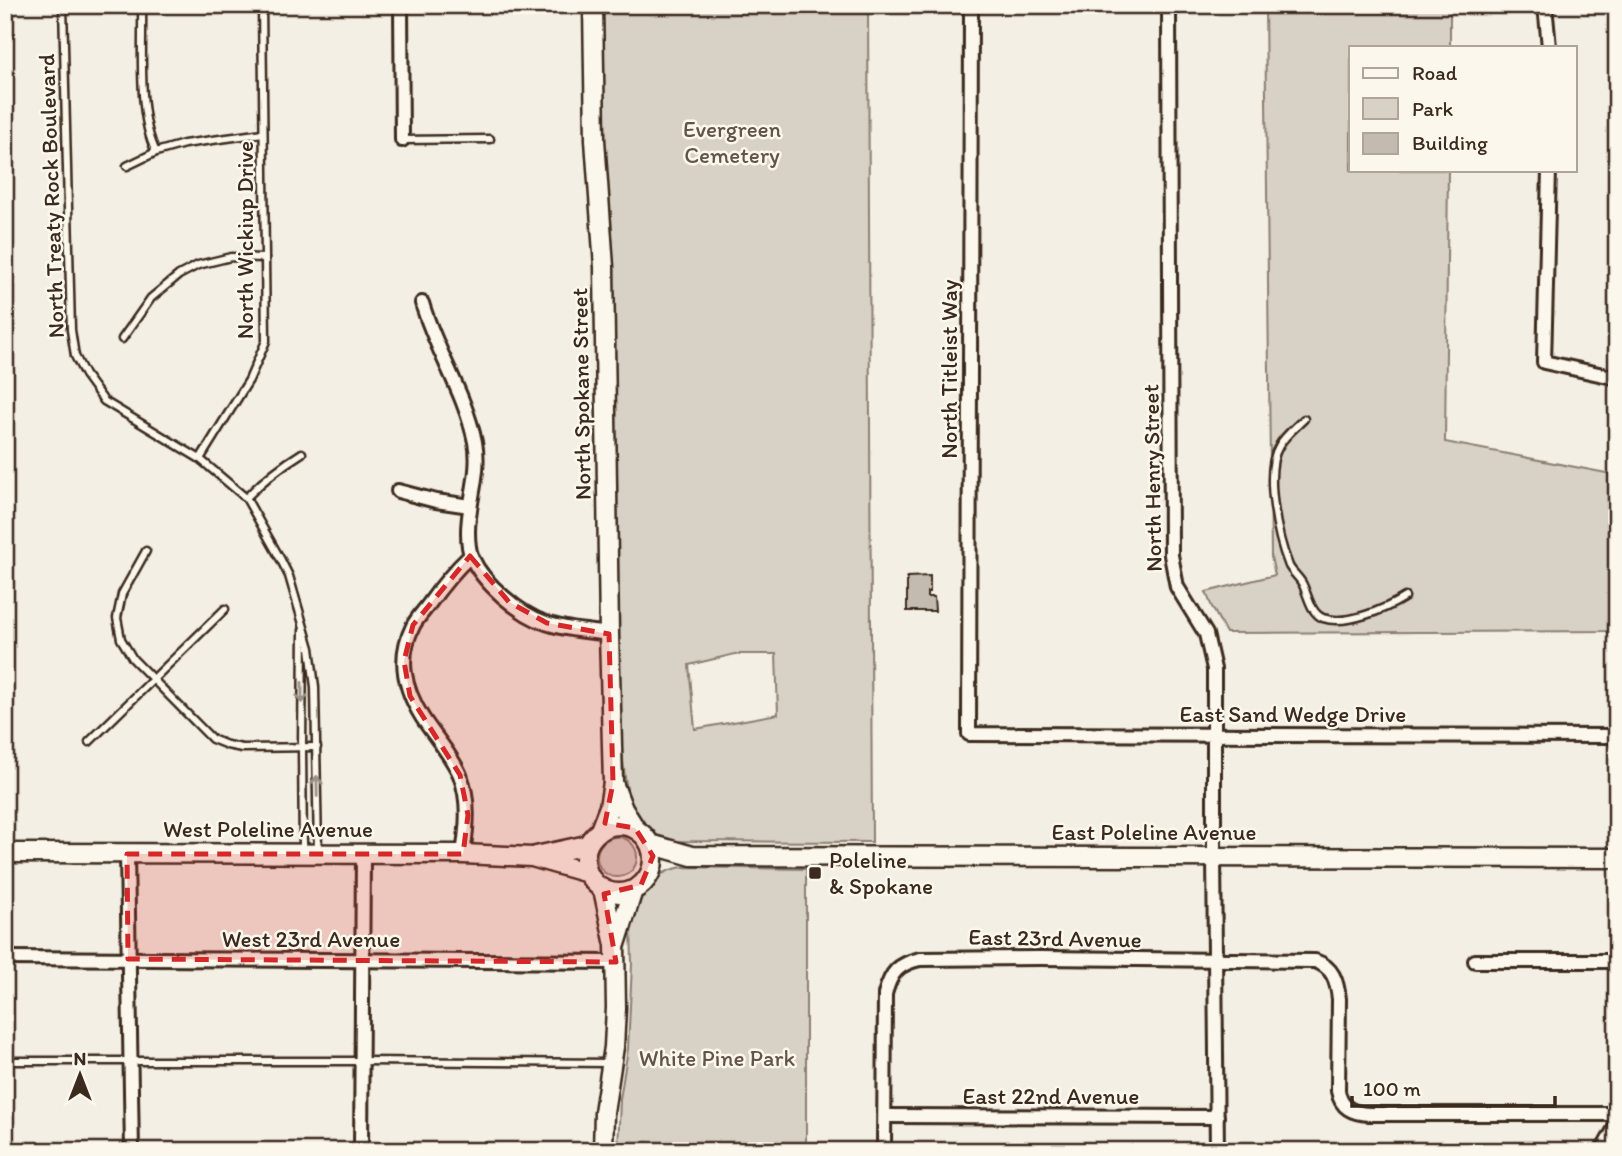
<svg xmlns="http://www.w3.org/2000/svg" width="1622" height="1156" font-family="Itim,sans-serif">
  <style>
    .green { fill: #d8d1c6; stroke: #8a7e72; stroke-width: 2; fill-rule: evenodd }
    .building { fill: #c3bbb0; stroke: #3b2a1e; stroke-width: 2 }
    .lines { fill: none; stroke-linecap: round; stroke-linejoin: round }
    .lane-casing { stroke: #3b2a1e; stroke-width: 11 }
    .street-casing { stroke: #3b2a1e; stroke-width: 18 }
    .secondary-casing { stroke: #3b2a1e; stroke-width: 23 }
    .lane { stroke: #fbf7ec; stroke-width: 6 }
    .street { stroke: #fbf7ec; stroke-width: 12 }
    .secondary { stroke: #fbf7ec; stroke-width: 18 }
    .oneway { stroke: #9b9085 }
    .marked { fill: #d62828; fill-opacity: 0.2; stroke: #d62828; stroke-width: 5; stroke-dasharray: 14 9; stroke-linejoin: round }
    .poi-dot { fill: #3b2a1e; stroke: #fbf7ec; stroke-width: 2.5 }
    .labels { text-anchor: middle; stroke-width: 5; stroke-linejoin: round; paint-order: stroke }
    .park-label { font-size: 23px; fill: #625448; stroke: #fbf7ec }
    .street-label { font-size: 23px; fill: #3b2a1e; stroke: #fbf7ec }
    .poi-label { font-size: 23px; fill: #3b2a1e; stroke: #fbf7ec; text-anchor: start }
  </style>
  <rect width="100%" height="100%" fill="#f3efe4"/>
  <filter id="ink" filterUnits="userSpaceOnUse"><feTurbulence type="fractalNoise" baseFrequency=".0143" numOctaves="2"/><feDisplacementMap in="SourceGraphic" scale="14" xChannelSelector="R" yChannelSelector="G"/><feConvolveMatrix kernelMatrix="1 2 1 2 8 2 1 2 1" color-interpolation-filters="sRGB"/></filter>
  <g filter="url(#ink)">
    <g class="green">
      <path d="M593,5H868L872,842L669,841C624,830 626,779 621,742H613ZM735,654H776L778,714L695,729L689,665Z"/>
      <path d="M1265,5H1450V47H1351V170H1448L1445,442L1617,475V631L1226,633L1212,607L1206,592L1275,575L1271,557Z"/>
      <circle cx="617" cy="857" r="20"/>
      <path d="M682,867L806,869V1151H618L620,1099L628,1049L632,964L631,927L640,892L660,875L670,870Z"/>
    </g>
    <path class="building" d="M930,576V592H927V597H934L935,611H907V577Z"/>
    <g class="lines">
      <g class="lane-casing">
        <g id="lane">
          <path d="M63,5L71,330L75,356L85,375L104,401L200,459L246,498L281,560L289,576L310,648L315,687L318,852"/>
          <path d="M142,5C143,49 137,114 156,152"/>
          <path d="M402,140L490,139"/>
          <path d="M127,166L156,152L184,144L263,133"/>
          <path d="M122,339L151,298L179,275L198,265L231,257L265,258"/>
          <path d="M1304,419C1296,427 1285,435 1279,446C1263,472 1278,539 1289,566C1292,572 1298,576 1302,583C1308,594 1310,613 1323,618C1346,626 1386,609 1405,597"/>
          <path d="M200,459L249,380L266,341L262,5"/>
          <path d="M246,498C263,480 281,466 302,453"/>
          <path d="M146,551L122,594L117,618L121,639L133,659L212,739L227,745L242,748L317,747"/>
          <path d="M303,630L302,747L303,851"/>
          <path d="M89,742L225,609"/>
          <path d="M5,1061H361L609,1063"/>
        </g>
      </g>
      <g class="street-casing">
        <g id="street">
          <path d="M401,5L402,140"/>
          <path d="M971,5L969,734L1617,736"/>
          <path d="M1169,5L1171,555L1177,587L1206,634L1214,669V857L1217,1151"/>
          <path d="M1545,5L1549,47"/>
          <path d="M1549,170L1544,362L1617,378"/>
          <path d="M422,303C436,351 465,393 475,442C481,472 468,502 468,532C468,540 469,551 472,558C483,583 520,615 546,623C566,630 588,631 609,634"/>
          <path d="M398,491L436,501L470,506"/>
          <path d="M127,854L132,1151"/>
          <path d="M463,854C467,827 470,801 460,775C451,754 434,736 422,717C404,688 397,658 413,626C417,618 424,611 429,604C441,587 455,570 470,556"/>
          <path d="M5,958L616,962"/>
          <path d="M1475,961H1617"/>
          <path d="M885,1116L1217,1117"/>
          <path d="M361,1151L363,854"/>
          <path d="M884,1151L885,994C891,972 898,964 920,959L1040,958L1315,961C1333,967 1337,981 1339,999L1338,1091C1341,1108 1352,1113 1369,1114H1617"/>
          <path d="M1602,1151L1617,1124"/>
        </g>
      </g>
      <g class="secondary-casing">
        <g id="secondary">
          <path d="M593,5L595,140L604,267L609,634L613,783L609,807L600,830"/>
          <path d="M613,783L623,809L635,828"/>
          <circle cx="619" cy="859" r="34"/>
          <path d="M650,844L692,856L1617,858"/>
          <path d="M5,853L463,854L532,857L588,873"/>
          <path d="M536,856L587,845"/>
          <path d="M603,889L615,945L616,1008L614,1047L604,1112L603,1151"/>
          <path d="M616,944L633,890"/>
        </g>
      </g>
      <use href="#lane" class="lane"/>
      <use href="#street" class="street"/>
      <use href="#secondary" class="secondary"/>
    </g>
    <defs><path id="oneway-shaft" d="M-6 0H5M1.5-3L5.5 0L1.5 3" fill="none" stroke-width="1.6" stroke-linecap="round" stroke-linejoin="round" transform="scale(1.75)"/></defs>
    <g class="oneway">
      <use href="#oneway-shaft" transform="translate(302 693) rotate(90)"/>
      <use href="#oneway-shaft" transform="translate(317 786) rotate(-91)"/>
    </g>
  </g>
  <path class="marked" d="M470,556L509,602L547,623L609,634L613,783L605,823L635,828L653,856L641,885L604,894L616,962L128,959L127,854H463L468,815L460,775L410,696L404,661L413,625Z"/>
  <rect class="poi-dot" x="808" y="866" width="14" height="14" rx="3.5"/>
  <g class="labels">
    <g class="park-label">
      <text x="732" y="137">Evergreen<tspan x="732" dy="26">Cemetery</tspan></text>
      <text x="717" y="1066">White Pine Park</text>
    </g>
    <g class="street-label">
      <text transform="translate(51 196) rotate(-92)" y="8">North Treaty Rock Boulevard</text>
      <text transform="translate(245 240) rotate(-90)" y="8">North Wickiup Drive</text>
      <text transform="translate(949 369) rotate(-90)" y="8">North Titleist Way</text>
      <text transform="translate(581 394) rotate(-91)" y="8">North Spokane Street</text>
      <text transform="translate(1152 478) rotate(-91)" y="8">North Henry Street</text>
      <text x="1293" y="722">East Sand Wedge Drive</text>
      <text x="268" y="837">West Poleline Avenue</text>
      <text x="1154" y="840">East Poleline Avenue</text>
      <text transform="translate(1055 938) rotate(1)" y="8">East 23rd Avenue</text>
      <text x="311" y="947">West 23rd Avenue</text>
      <text x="1051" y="1104">East 22nd Avenue</text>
    </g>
    <g class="poi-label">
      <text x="829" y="868">Poleline<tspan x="829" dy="26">&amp; Spokane</tspan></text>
    </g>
  </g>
  <rect width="1622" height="1156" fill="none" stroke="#fbf7ec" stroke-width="28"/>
  <rect x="14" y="14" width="1594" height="1128" fill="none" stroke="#3b2a1e" stroke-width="2.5" filter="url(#ink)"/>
  <rect x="1349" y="46" width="228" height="126" fill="#fbf7ec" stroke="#aea59a" stroke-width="2"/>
  <rect x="1363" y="68" width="35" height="10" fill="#fbf7ec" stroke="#aea59a" stroke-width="2"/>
  <text x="1412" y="80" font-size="21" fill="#3b2a1e">Road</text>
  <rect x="1363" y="98" width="35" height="21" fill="#d8d1c6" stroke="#aea59a" stroke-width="2"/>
  <text x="1412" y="116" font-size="21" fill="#3b2a1e">Park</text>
  <rect x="1363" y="133" width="35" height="21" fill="#c3bbb0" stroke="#aea59a" stroke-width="2"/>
  <text x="1412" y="150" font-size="21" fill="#3b2a1e">Building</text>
  <g transform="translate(80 1075)" stroke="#fbf7ec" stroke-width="5" paint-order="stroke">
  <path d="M0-5L12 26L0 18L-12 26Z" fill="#3b2a1e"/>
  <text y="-10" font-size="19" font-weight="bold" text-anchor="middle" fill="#3b2a1e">N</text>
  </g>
  <path d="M1352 1096v10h203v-10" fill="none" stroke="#3b2a1e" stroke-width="3.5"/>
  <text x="1363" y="1096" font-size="21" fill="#3b2a1e" stroke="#fbf7ec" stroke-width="5" paint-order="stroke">100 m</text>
</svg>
